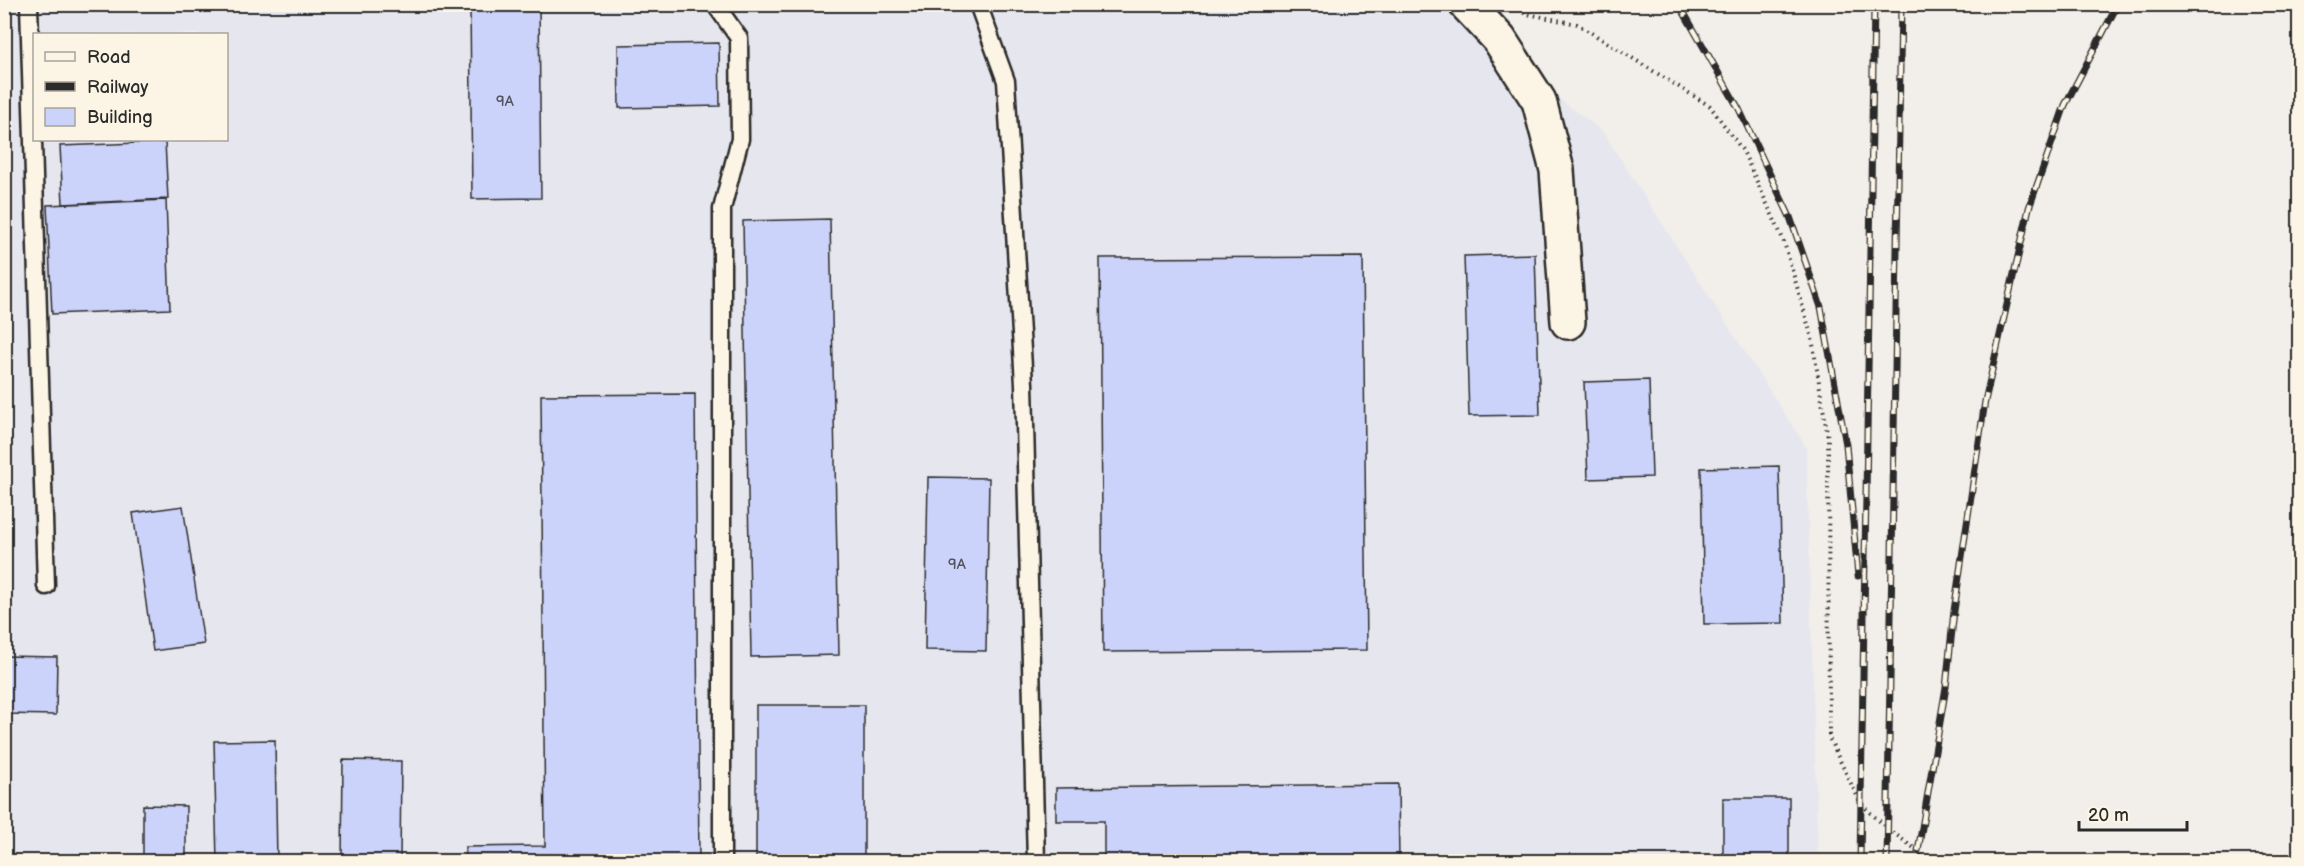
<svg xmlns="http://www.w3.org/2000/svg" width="2304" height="866" font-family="'Balsamiq Sans',sans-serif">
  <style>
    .built { fill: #e6e6ee; fill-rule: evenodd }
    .building { fill: #cbd3fb; stroke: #2b2b2b; stroke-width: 1.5 }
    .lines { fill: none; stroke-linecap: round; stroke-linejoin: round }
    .lane-casing { stroke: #2b2b2b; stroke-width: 21 }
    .street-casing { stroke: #2b2b2b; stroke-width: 38 }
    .path { stroke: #2b2b2b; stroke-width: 4; stroke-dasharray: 1.5 4.5; stroke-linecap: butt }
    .lane { stroke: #fcf5e5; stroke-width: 16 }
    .street { stroke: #fcf5e5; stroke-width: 33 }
    .rail-casing { stroke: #2b2b2b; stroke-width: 7 }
    .rail { stroke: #fcf5e5; stroke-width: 4.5; stroke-dasharray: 14; stroke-linecap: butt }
    .labels { text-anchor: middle; stroke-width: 4.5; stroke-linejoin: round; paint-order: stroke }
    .number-label { font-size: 15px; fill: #53555f }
  </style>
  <rect width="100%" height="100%" fill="#f2eee9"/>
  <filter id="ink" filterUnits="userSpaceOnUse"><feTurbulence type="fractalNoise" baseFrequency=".0167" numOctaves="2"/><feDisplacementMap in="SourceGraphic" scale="12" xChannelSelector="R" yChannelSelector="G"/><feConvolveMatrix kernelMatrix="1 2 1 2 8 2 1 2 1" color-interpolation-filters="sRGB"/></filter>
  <g filter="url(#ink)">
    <path class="built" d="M5,5H1436L1603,132L1806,447L1818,861L5,862ZM34,34H226V140H34Z"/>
    <g class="building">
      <path d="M470,4H539L541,198L472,199Z"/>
      <path d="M719,43L720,106L619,108L618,45Z"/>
      <path d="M165,142L168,199L63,204L60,146Z"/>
      <path d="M166,200L170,309L52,314L47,205Z"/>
      <path d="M830,219L839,655L751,657L743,221Z"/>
      <path d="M1535,254L1540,415L1469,416L1464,256Z"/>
      <path d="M1363,257L1367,650L1103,652L1100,258Z"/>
      <path d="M1649,380L1652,477L1588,479L1584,382Z"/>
      <path d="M695,394L699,862H465V847L545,846L541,395Z"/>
      <path d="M1779,466L1783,623L1704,624L1701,468Z"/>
      <path d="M928,477L989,478L986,651L925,650Z"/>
      <path d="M183,506L204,644L153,651L133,513Z"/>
      <path d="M4,656L57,657L56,715L4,714Z"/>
      <rect x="756" y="705" width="108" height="157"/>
      <path d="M275,740L277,862H217L214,741Z"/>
      <path d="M343,760L401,761L400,862H342Z"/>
      <path d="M1398,784L1399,862H1104V821H1056V788Z"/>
      <rect x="1723" y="798" width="66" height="64"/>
      <path d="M143,805L186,806V862H143Z"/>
    </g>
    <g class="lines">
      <g class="lane-casing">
        <g id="lane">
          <path d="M29,4L46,586"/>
          <path d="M715,4L739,38L740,139L722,209V862"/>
          <path d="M978,4L1006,81L1024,384L1036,862"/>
        </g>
      </g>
      <g class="street-casing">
        <path id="street" d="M1466,4L1499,39L1539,101L1557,170L1568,322"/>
      </g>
      <path class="path" d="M1523,13L1577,24L1710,106L1743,151L1783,239L1812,338L1828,439L1829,738L1861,804L1887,828L1918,851L1925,862"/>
      <use href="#lane" class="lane"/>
      <use href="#street" class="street"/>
      <g class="rail-casing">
        <g id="rail">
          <path d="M1679,4L1739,109L1790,217L1821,307L1846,445L1858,576"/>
          <path d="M1918,851L1946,687L1954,611L1985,401L2029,208L2065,105L2118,4"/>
          <path d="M1860,862L1874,4"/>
          <path d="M1887,862L1901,4"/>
        </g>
      </g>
      <use href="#rail" class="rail"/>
    </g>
  </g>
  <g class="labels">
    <g class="number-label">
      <text x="505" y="106">9А</text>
      <text x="957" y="569">9А</text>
    </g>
  </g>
  <rect width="2304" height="866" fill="none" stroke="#fcf5e5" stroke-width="24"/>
  <rect x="12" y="12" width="2280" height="842" fill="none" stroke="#2b2b2b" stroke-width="2" filter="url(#ink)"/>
  <rect x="33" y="33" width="195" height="108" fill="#fcf5e5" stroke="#a8a49b" stroke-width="1.5"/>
  <rect x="45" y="52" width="30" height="9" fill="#fcf5e5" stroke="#a8a49b" stroke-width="1.5"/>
  <text x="87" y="63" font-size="18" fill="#2b2b2b">Road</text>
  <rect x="45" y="82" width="30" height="9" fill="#2b2b2b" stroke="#a8a49b" stroke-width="1.5"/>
  <text x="87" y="93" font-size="18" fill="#2b2b2b">Railway</text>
  <rect x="45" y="108" width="30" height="18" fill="#cbd3fb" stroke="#a8a49b" stroke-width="1.5"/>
  <text x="87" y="123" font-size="18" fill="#2b2b2b">Building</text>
  <path d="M2079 821v9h108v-9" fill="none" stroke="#2b2b2b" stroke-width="3"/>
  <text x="2088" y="821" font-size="18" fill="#2b2b2b" stroke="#fcf5e5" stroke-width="4.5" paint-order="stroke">20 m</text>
</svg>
